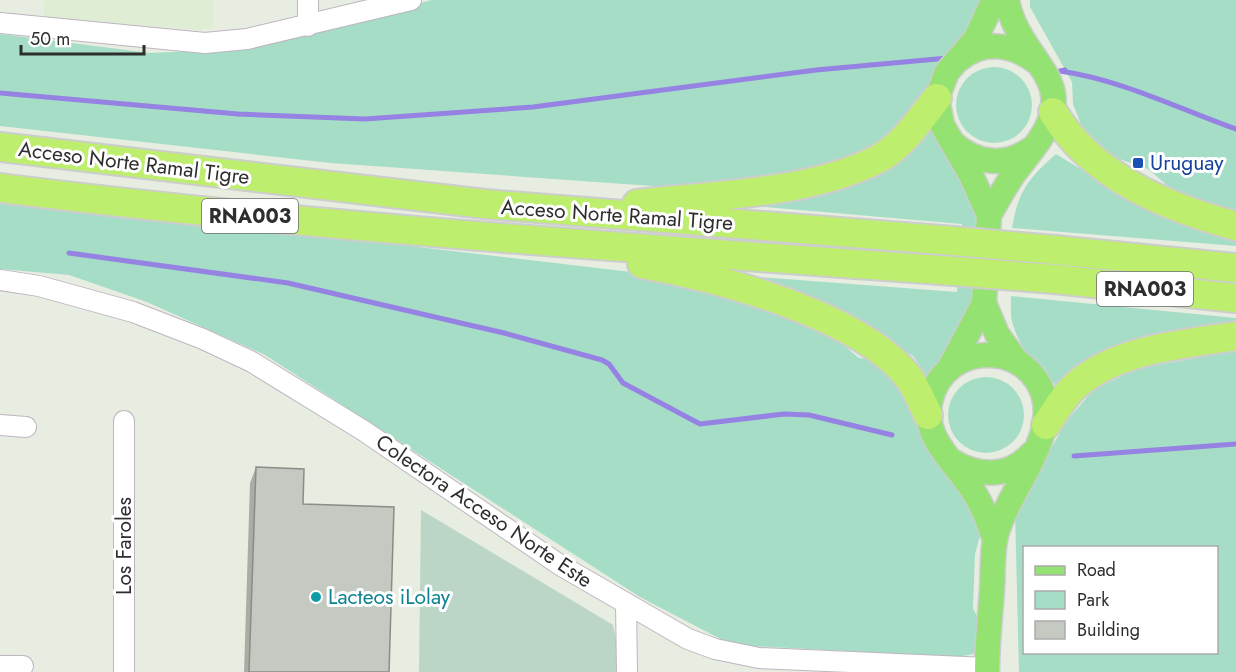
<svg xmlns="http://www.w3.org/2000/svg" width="1236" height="672" font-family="Jost,sans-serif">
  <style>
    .education { fill: #deedd4 }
    .green { fill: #a5ddc7; fill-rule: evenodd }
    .cemetery { fill: #bbd5c7 }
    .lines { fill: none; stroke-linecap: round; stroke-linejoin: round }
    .stream { stroke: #9582e3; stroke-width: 5 }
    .minor-casing { stroke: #bdb6c0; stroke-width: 22 }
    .major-casing { stroke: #cdcdcd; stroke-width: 27 }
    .highway-casing { stroke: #cdcdcd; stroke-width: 32 }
    .minor { stroke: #fff; stroke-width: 20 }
    .major { stroke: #94e372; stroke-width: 24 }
    .highway { stroke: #beee6d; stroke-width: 28 }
    .highway-bridge-casing { stroke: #cdcdcd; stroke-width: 32; stroke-linecap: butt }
    .highway-bridge { stroke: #beee6d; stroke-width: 28 }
    .wall { fill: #a9ada6 }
    .building { fill: #c4c9c1; stroke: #898d87; stroke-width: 1.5 }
    .transit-dot { fill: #1a4fb4; stroke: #fff; stroke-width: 2 }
    .culture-dot { fill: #0f9aa8; stroke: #fff; stroke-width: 2 }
    .labels { text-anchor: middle; stroke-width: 6; stroke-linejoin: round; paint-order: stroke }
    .shield { fill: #fff; stroke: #6d6d6d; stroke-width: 1.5 }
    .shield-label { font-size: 20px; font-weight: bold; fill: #2e2e2e }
    .street-label { font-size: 21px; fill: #2e2e2e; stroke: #fff }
    .transit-label { font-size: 21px; fill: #164399; stroke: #fff; text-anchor: start }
    .culture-label { font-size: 21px; fill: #0d838f; stroke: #fff; text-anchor: start }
  </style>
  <rect width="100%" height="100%" fill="#e8ede2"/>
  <path class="education" d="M44,0H213V28L198,30L44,17Z"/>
  <g class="green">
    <path d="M432,0H989L893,144L838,165L694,189L331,163L0,126V34L150,53L243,49Z"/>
    <path d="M1030,0H1236V214L1182,198L1148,169L1102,153L1084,132L1073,104L1072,82L1030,7Z"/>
    <circle cx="994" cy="105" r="38"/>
    <path d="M933,117L982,222L981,288L931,382L913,356L883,337L744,276L957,292L962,224L718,203L790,194Z"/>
    <path d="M1056,154L1115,190L1236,235V246L1012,228C1018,191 1029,178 1056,154Z"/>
    <path d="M0,198L657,275L811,318L859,358L881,360L955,473L982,529L975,554L973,608L979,620L978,646L973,654L958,657L732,645L640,597L265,355L147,302L69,275L0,269Z"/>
    <path d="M1011,296L1236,318V333L1059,387C1039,373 1020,349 1013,325C1010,317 1011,305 1011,296Z"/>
    <path d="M1236,351V672H1019L1015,512L1066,422L1094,389L1140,368ZM1024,548H1216V652H1024Z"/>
    <circle cx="986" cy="415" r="38"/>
  </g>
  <path class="cemetery" d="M421,510L613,625L623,672H419Z"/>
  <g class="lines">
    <g class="stream">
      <path d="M1065,70L1060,71C1122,80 1177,108 1236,129"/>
      <path d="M0,93L238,114L365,119L533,107L816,70L948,58"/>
      <path d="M69,253L288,283L504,333L602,360L609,364L623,383L700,424L784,414L809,415L892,435"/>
      <path d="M1074,456L1236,444"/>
    </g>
    <g class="minor-casing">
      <g id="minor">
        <path d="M0,23L205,43L247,39L411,0"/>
        <path d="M308,26V0"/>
        <path d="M0,280L39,286L133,312L203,339L252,362L364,431L560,565L688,639L715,649L759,658L987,668"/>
        <path d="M124,421V672"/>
        <path d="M0,425L26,427"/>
        <path d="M626,603L627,672"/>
        <path d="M0,666H23"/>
      </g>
    </g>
    <g class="major-casing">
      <g id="major">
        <path d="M961,58C984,40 1012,44 1035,61"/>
        <path d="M954,144C977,164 1006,167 1031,149"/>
        <path d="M989,215C997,202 1004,188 1013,175C1035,144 1070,114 1045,73C1030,49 1012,29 1007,0"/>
        <path d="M984,303L997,334L1017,362"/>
        <path d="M949,369L984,303L989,215L971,175L942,125L937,98L947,72L975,40L994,0"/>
        <path d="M952,461C978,477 1009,478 1031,454"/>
        <path d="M987,672C987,645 990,617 992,590C993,574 992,556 995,540C1005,490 1069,430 1037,381C1029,369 1017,360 1004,357C985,352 964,356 949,369C941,376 935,385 932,395C918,438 956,461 975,494C984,508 989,524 995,540"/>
      </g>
    </g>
    <g class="highway-casing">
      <g id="highway">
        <path d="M1053,112C1092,177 1166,207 1236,226"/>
        <path d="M0,147L485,204L954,241"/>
        <path d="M0,188C317,228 636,248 954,271"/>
        <path d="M637,204C713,195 812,194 880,158C904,144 920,119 937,98"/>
        <path d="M1055,250L1236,268"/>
        <path d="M642,264C719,278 861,315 909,378C917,389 922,403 928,415"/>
        <path d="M1054,279L1236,298"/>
        <path d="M1046,425C1055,412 1063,397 1074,387C1115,349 1183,344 1236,336"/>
      </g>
    </g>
    <use href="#minor" class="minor"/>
    <use href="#major" class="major"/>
    <use href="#highway" class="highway"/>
    <g class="highway-bridge-casing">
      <g id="highway-bridge">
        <path d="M954,241L1055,250"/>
        <path d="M954,271L1054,279"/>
      </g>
    </g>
    <use href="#highway-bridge" class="highway-bridge"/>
  </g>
  <path class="wall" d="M256,467L303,504L389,672H244L250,483Z"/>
  <path class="building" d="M256,467L304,469L303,504L394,507L389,672H249Z"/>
  <rect class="transit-dot" x="1132" y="157" width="12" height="12" rx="3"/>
  <circle class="culture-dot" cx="316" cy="597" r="6"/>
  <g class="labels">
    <g class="shield">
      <rect x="202" y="199" width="96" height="34" rx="4.5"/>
      <rect x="1097" y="272" width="96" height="34" rx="4.5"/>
    </g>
    <g class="shield-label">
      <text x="250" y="223">RNA003</text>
      <text x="1145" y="296">RNA003</text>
    </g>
    <g class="street-label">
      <text transform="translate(134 163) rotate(7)" y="7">Acceso Norte Ramal Tigre</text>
      <text transform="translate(617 215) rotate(4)" y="7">Acceso Norte Ramal Tigre</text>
      <text transform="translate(484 511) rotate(34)" y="7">Colectora Acceso Norte Este</text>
      <text transform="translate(124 546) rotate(-90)" y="7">Los Faroles</text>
    </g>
    <g class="transit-label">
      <text x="1150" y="170">Uruguay</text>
    </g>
    <g class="culture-label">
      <text x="328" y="604">Lacteos iLolay</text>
    </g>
  </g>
  <rect x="1023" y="546" width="195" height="108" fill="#ffffff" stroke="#ababab" stroke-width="1.5"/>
  <rect x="1035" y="566" width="30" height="9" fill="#94e372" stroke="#ababab" stroke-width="1.5"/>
  <text x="1077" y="576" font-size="18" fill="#2e2e2e">Road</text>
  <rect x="1035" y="591" width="30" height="18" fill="#a5ddc7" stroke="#ababab" stroke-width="1.5"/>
  <text x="1077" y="606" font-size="18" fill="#2e2e2e">Park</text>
  <rect x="1035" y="621" width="30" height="18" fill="#c4c9c1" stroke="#ababab" stroke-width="1.5"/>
  <text x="1077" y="636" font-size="18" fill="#2e2e2e">Building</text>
  <path d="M21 45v9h123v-9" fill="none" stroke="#2e2e2e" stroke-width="3"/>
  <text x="30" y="45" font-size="18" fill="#2e2e2e" stroke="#ffffff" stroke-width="4.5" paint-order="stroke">50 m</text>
</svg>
